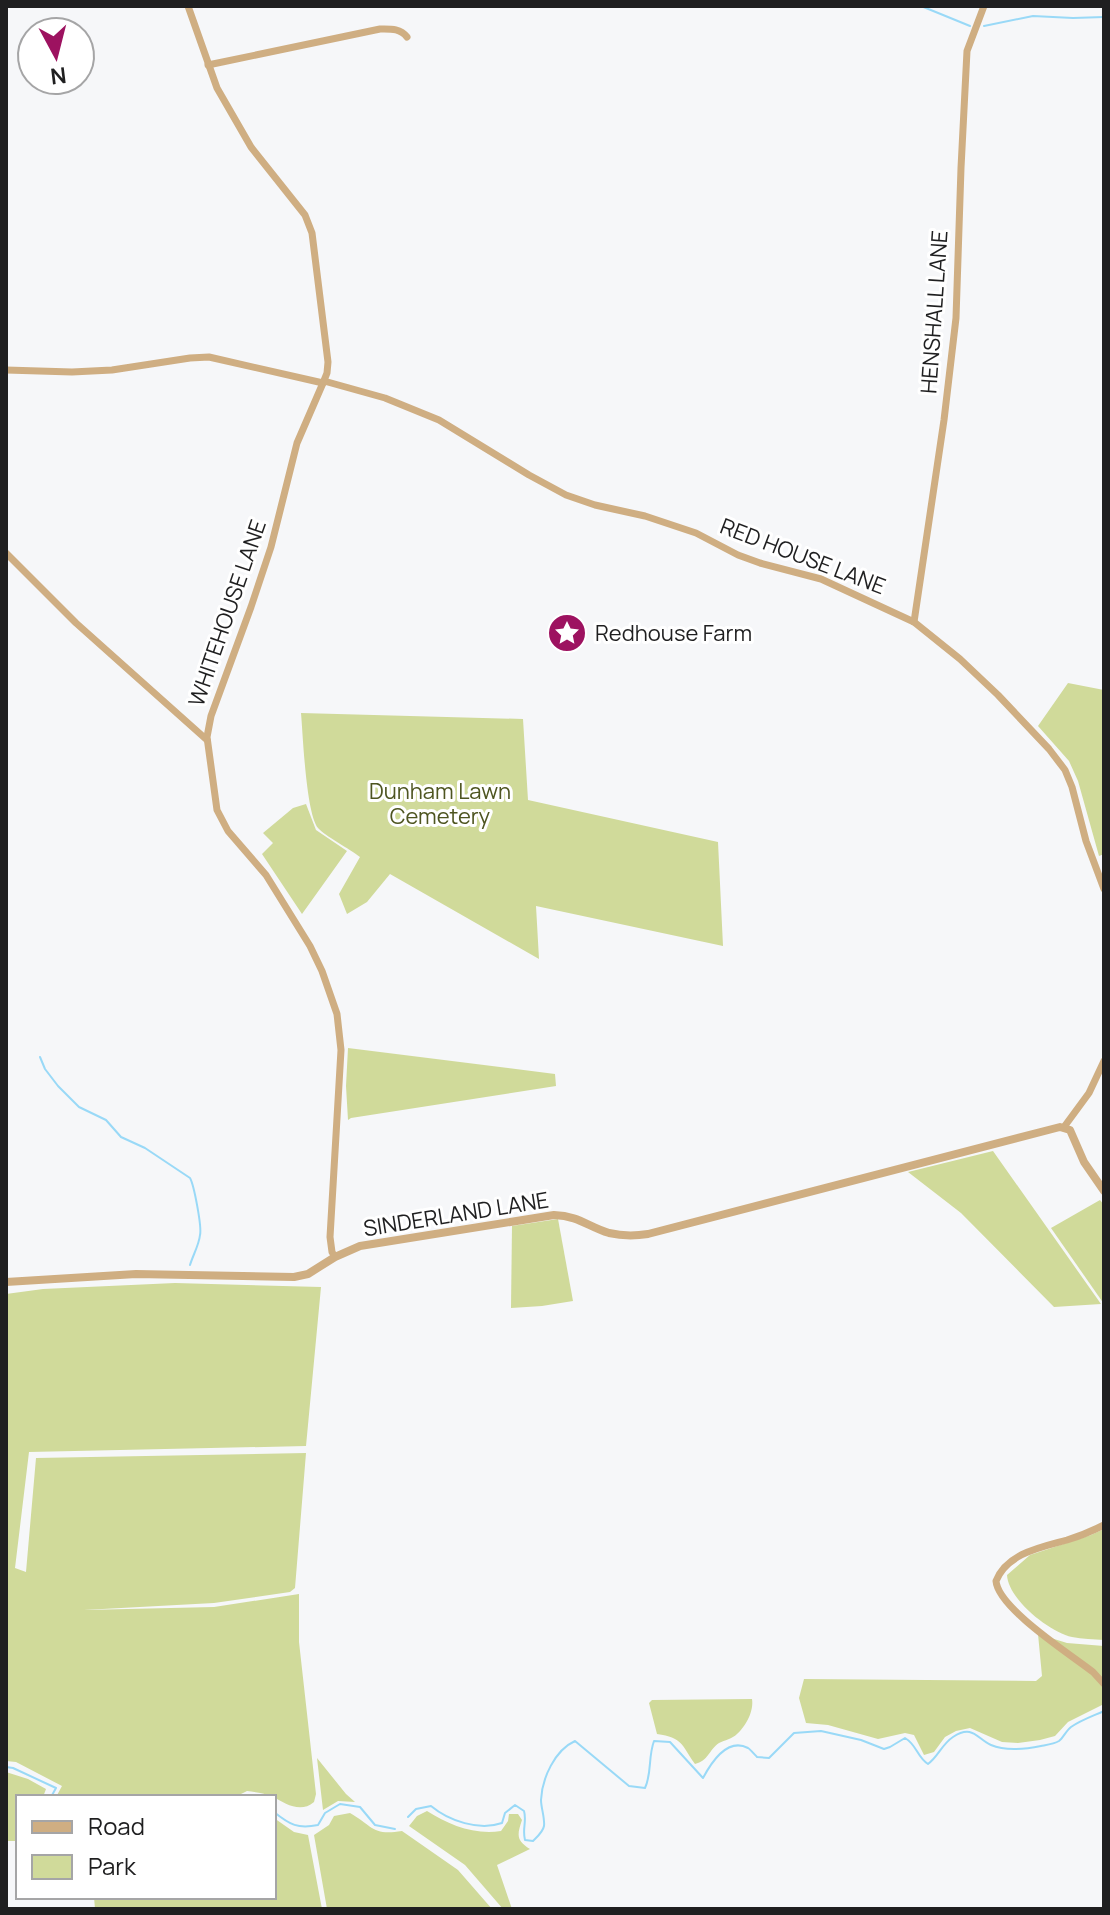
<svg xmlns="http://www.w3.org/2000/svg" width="1110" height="1915" font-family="Manrope,sans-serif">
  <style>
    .green { fill: #d0da9a }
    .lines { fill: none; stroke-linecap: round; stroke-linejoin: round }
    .stream { stroke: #99d9f7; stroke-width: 2 }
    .minor { stroke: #cfae82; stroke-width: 7 }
    .tertiary { stroke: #cfae82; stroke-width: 8 }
    .labels { text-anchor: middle; stroke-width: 6; stroke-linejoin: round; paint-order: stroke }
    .street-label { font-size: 22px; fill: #1f1f20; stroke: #fff }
    .poi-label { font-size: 22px; fill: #1f1f20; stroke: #fff; text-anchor: start }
    .park-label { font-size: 22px; fill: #4e5520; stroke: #fff }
  </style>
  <rect width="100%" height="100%" fill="#f6f7f9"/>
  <g class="green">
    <path d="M1068,683L1104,690V854L1099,856L1078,781L1069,761L1038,726Z"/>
    <path d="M301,713L523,719L528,800L718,842L723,946L536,906L539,959L390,874L367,902L347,914L339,894L360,857C350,849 325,836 318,828C306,813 303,736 301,713Z"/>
    <path d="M306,804L316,830L347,851L302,914L262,854L273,843L263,833L293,808Z"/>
    <path d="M348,1048L555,1074L556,1086L351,1118L348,1120L346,1086Z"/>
    <path d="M993,1151L1101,1304L1054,1307L961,1213L908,1172Z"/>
    <path d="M1100,1200L1104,1205V1304L1051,1228Z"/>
    <path d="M558,1219L573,1301L542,1306L511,1308L512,1226Z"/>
    <path d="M175,1283L321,1287L306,1446L29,1452L15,1568L26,1572L36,1458L306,1453L295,1588L290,1592L214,1603L84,1610L214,1607L299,1594V1642L316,1794L314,1802C300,1814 285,1803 273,1797C265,1793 255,1792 247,1791L235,1797H56L62,1786L16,1762L6,1761V1294L43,1289Z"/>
    <path d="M1104,1529V1640C1094,1639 1082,1639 1072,1637C1049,1632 1008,1599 1007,1575L1030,1555L1091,1535Z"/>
    <path d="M1038,1634L1067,1643L1104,1646V1704L1068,1722L1055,1736L1040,1740L1018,1743L1002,1742L970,1728L956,1731L945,1737L934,1752L924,1755L914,1735L905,1733L878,1739L828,1725L806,1723L799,1698L804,1679L1036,1681L1042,1676Z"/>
    <path d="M752,1699C754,1711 746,1726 737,1734C732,1739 725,1740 719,1743C709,1750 708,1761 695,1764C681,1744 683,1738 657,1734L649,1703L652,1700Z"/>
    <path d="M317,1758L346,1794L355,1802L338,1801L323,1810Z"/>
    <path d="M6,1772L28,1779L46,1789L43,1797H18V1841H6Z"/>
    <path d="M427,1811C449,1825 474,1835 501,1831L508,1821L509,1814H518L522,1820C517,1835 516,1840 530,1849L497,1865L512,1909H503L465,1865L409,1826L417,1816Z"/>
    <path d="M350,1813C373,1826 372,1836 402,1831L458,1870L492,1909H327L314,1835L329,1825L334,1816Z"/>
    <path d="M274,1818L294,1832L308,1835L322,1909H95L94,1897H274Z"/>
  </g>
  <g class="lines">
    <g class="stream">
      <path d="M921,6L970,26"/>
      <path d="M984,26L1033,16L1073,18L1104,17"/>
      <path d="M40,1057L45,1069L58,1086L79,1107L106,1120L121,1137L145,1148L190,1178C194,1185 202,1227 200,1235C199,1245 193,1255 190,1265"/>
      <path d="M6,1767L13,1768L56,1788L51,1797"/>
      <path d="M247,1797L251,1795L253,1797"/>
      <path d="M274,1812C290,1825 298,1829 318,1825L325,1813L340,1804L360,1807L375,1825L395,1829"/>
      <path d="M408,1817L416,1809L431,1806C449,1821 479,1831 502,1823L505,1813L515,1805L524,1811C527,1821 522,1829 525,1840L533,1841C537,1837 543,1832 544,1826C545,1818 541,1808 541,1800C542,1778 555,1750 575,1741L629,1786L645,1788C652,1773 648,1757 654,1741L670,1742L703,1778C711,1763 727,1737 748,1748C749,1748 756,1756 757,1757L769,1758L794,1733L821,1731L861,1740L884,1749L890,1747L905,1738C917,1745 917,1757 928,1764C938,1757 942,1744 953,1737C973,1724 977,1739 991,1745C1005,1751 1026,1749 1041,1746C1046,1745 1054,1744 1059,1741C1063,1738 1066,1731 1071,1727C1081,1720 1093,1716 1104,1711"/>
    </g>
    <g class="minor">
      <path d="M188,6L217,88L251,147L305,215L312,233L328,362L327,373L323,383L297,443L271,547L251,607L211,716L207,737L217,810L228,831L266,875L310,946L322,971L337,1014L341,1050L330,1237L332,1252L335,1257"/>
      <path d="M208,65L380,29C390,29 400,28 407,37"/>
      <path d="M6,370L72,372L112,370L190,358L209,357L323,383"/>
      <path d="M324,381L385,398L439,420L529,475L566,495L595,505L645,516L696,533L738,555L760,563L821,579L914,622L960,659L998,695L1049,749L1065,770L1072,787L1086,841L1104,889"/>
      <path d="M6,553L76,623L207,740"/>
      <path d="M914,622L944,420L956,318L961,168L967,51L984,6"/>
      <path d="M1064,1127L1089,1093L1104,1061"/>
      <path d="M1104,1525C1092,1531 1080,1536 1067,1540C1042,1547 1007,1553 996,1581C998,1608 1070,1654 1093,1672L1104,1684"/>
    </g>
    <path class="tertiary" d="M6,1282L136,1274L294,1277L308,1274L335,1257L360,1246L554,1215C579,1216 587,1226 609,1233C622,1236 635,1236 648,1234L1060,1127L1070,1130L1084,1162L1104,1191"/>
  </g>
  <defs>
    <g id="sight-disc" transform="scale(2)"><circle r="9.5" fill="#9d1260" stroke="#fff"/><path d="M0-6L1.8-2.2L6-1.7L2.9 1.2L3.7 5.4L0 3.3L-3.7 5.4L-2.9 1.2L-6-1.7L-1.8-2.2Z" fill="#fff"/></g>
  </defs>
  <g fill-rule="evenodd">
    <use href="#sight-disc" x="567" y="633"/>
  </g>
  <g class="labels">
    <g class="street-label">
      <text transform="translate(934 312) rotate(-86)" y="8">HENSHALL LANE</text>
      <text transform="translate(803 556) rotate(21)" y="8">RED HOUSE LANE</text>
      <text transform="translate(227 613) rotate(-71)" y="8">WHITEHOUSE LANE</text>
      <text transform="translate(456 1214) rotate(-9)" y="8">SINDERLAND LANE</text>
    </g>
    <g class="poi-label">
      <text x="595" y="641">Redhouse Farm</text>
    </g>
    <g class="park-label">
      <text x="440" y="799">Dunham Lawn<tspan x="440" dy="25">Cemetery</tspan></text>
    </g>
  </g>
  <rect width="1110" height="1915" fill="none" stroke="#1f1f20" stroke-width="16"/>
  <rect x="16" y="1795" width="260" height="104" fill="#ffffff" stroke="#a5a5a6" stroke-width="2"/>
  <rect x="32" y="1821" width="40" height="12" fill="#cfae82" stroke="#a5a5a6" stroke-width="2"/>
  <text x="88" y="1835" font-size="24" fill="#1f1f20">Road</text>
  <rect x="32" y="1855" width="40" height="24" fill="#d0da9a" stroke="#a5a5a6" stroke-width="2"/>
  <text x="88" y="1875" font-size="24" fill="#1f1f20">Park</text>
  <g transform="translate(56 56) rotate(173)"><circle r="38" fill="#ffffff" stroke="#a5a5a6" stroke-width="2"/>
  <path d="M0-6L14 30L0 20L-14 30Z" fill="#9d1260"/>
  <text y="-12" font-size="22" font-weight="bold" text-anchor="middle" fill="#1f1f20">N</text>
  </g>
</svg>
